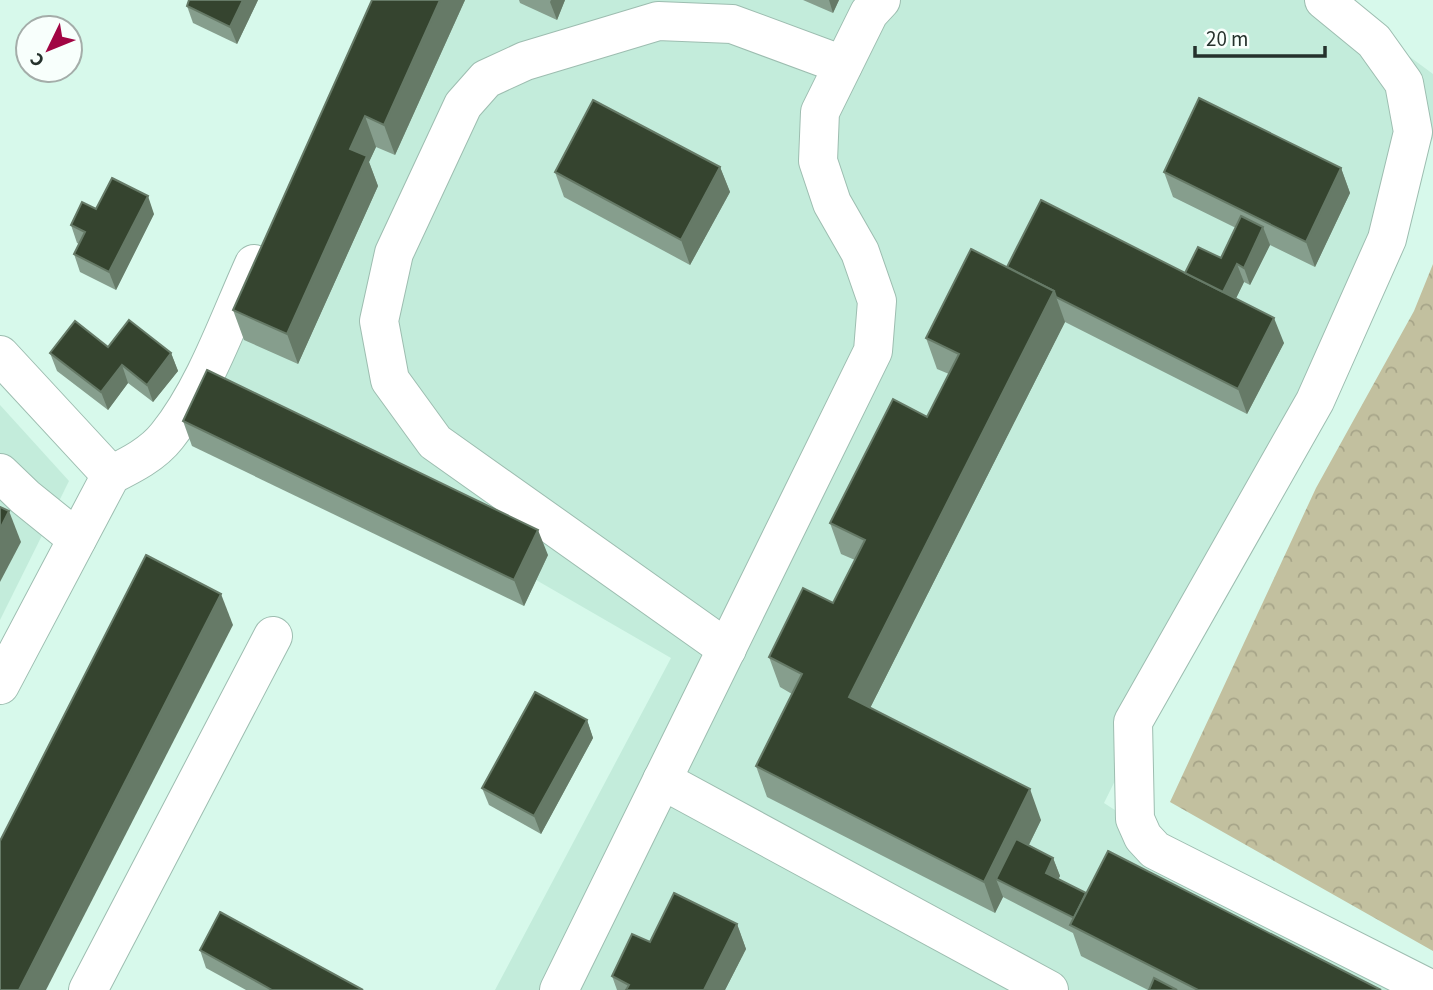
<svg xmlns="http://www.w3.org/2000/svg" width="1433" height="990" font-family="'Source Sans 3',sans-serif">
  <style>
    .built { fill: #c3ecdb }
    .forest { fill: url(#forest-crowns) }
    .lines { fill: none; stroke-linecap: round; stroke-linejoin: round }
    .minor-casing { stroke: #9dbdb0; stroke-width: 40 }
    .minor { stroke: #fff; stroke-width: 38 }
    .wall { fill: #869e8d }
    .shaded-wall { fill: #667a67 }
    .building { fill: #35442f; stroke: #667a67; stroke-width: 2 }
  </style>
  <defs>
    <pattern id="forest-crowns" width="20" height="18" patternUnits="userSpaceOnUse" patternTransform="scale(1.75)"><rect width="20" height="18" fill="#c2c09f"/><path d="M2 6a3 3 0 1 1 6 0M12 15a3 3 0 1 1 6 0" fill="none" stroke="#a7a589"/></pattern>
  </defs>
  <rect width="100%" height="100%" fill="#d7f9eb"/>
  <g class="built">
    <path d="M409,0H1333L1433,74V138L1104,803L1394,990H495L671,658L216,395Z"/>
    <path d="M0,405L69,481L0,620Z"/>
  </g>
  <path class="forest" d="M1433,264V951L1170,802L1316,488L1414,311Z"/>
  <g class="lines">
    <g class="minor-casing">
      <g id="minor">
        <path d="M1324,0L1374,41L1404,83L1413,132L1387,239L1315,401L1133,722L1135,819L1143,837L1155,850L1432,990"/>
        <path d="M0,355L111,475"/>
        <path d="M0,473L25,497L77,539"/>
        <path d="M727,649L435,442L390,380L379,321L394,253L463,105L486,79L525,61L658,21L732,24L843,65"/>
        <path d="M0,685L111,475C131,465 153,454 167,436C205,389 229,319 254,264"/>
        <path d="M662,780L1049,990"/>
        <path d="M88,990L273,636"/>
        <path d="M559,990L873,351L877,301L860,252L832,203L818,161L820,112L869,13L881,0"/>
      </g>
    </g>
    <use href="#minor" class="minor"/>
  </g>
  <g class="wall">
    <path d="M189,0H258L237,44L193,23L187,6Z"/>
    <path d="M372,0H465L395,155L376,147L369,162L378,186L298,364L244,340L233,310Z"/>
    <path d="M519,0H565L557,20L520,3Z"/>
    <path d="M803,0H839L833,13Z"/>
    <path d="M720,167L730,192L690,265L564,197L555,172Z"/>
    <path d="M1341,168L1350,193L1315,267L1270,245L1250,285L1244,282L1236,298L1284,343L1247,414L1065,322L870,708L1041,820L1029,845L1053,858L1060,876L1058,879L1086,893L1381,990H1148L1081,956L1073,933L1003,897L995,913L767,797L756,766L792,694L780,687L769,657L833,603L855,560L841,554L830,523L927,417L949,374L937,369L926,338L1007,267L1185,273L1221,258L1236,228L1173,197L1164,172Z"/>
    <path d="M96,209L154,214L116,290L80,272L74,254L79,244L77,243L71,225Z"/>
    <path d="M108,347L171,353L178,371L153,402L128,383L108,410L57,371L50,353Z"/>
    <path d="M183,421L548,555L524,606L192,446Z"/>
    <path d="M587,720L593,738L541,834L489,805L482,788Z"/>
    <path d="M737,924L746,949L725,990H617L612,976L650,942Z"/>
    <path d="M200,950L363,990H246L206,968Z"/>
  </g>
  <g class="shaded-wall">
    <path d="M243,0H258L237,44L230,27Z"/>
    <path d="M440,0H465L395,155L384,125Z"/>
    <path d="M551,0H565L557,20L550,2Z"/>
    <path d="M829,0H839L833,13Z"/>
    <path d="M365,116L376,147L369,162L378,186L298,364L287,334L350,149Z"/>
    <path d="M720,167L730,192L690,265L681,240Z"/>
    <path d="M1341,168L1350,193L1315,267L1306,242Z"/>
    <path d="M148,196L154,214L116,290L109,272Z"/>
    <path d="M1263,227L1270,245L1250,285L1244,268Z"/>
    <path d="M1237,264L1244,282L1228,315L1221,297Z"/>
    <path d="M1054,291L1065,322L860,728L849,697Z"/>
    <path d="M1274,318L1284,343L1247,414L1238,389Z"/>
    <path d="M171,353L178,371L153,402L147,385Z"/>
    <path d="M122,365L128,383L108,410L101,392Z"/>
    <path d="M9,511L21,542L0,582V529Z"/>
    <path d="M538,530L548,555L524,606L514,580Z"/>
    <path d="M221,594L233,625L46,990H19Z"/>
    <path d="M587,720L593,738L541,834L534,816Z"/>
    <path d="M1030,789L1041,820L1009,885L996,879L1003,897L995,913L984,882Z"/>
    <path d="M1053,858L1060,876L1052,891L1046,873Z"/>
    <path d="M737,924L746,949L725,990H704Z"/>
  </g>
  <g class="building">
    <path d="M189,0H243L230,27L187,6Z"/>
    <path d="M372,0H440L384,125L365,116L350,149L367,156L287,334L233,310Z"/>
    <path d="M1199,98L1341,168L1306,242L1164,172Z"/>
    <path d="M593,100L720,167L681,240L555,172Z"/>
    <path d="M112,178L148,196L109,272L74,254L85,232L71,225L82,202L96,209Z"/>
    <path d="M1041,200L1274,318L1238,389L1056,297L1054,291L1007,267Z"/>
    <path d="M1241,216L1263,227L1244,268L1237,264L1223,292L1185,273L1198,247L1221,258Z"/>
    <path d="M971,249L1054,291L849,697L1030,789L984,882L756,766L802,674L769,657L803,588L833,603L865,540L830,523L893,399L927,417L959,354L926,338Z"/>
    <path d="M129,320L171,353L147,385L122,365L101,392L50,353L75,321L108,347Z"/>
    <path d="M207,370L538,530L514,580L183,421Z"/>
    <path d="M0,507L9,511L0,529Z"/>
    <path d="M146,555L221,594L19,990H0V841Z"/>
    <path d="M535,692L587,720L534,816L482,788Z"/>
    <path d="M1016,839L1053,858L1046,873L1086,893L1074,918L996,879Z"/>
    <path d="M1108,851L1381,990H1198L1070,925Z"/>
    <path d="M674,893L737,924L704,990H626L629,985L612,976L632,934L650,942Z"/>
    <path d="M220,912L363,990H272L200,950Z"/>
    <path d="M1154,978L1177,990H1149Z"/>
  </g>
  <g transform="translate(49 49) rotate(227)"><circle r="33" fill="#f8fffc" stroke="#a4ada9" stroke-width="2"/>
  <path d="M0-5L12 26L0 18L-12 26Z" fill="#a10543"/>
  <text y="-10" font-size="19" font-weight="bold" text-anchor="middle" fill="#25312c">С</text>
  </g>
  <path d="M1195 46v10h130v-10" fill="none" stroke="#25312c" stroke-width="3.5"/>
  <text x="1206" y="46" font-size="21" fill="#25312c" stroke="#f8fffc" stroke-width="5" paint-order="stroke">20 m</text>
</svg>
